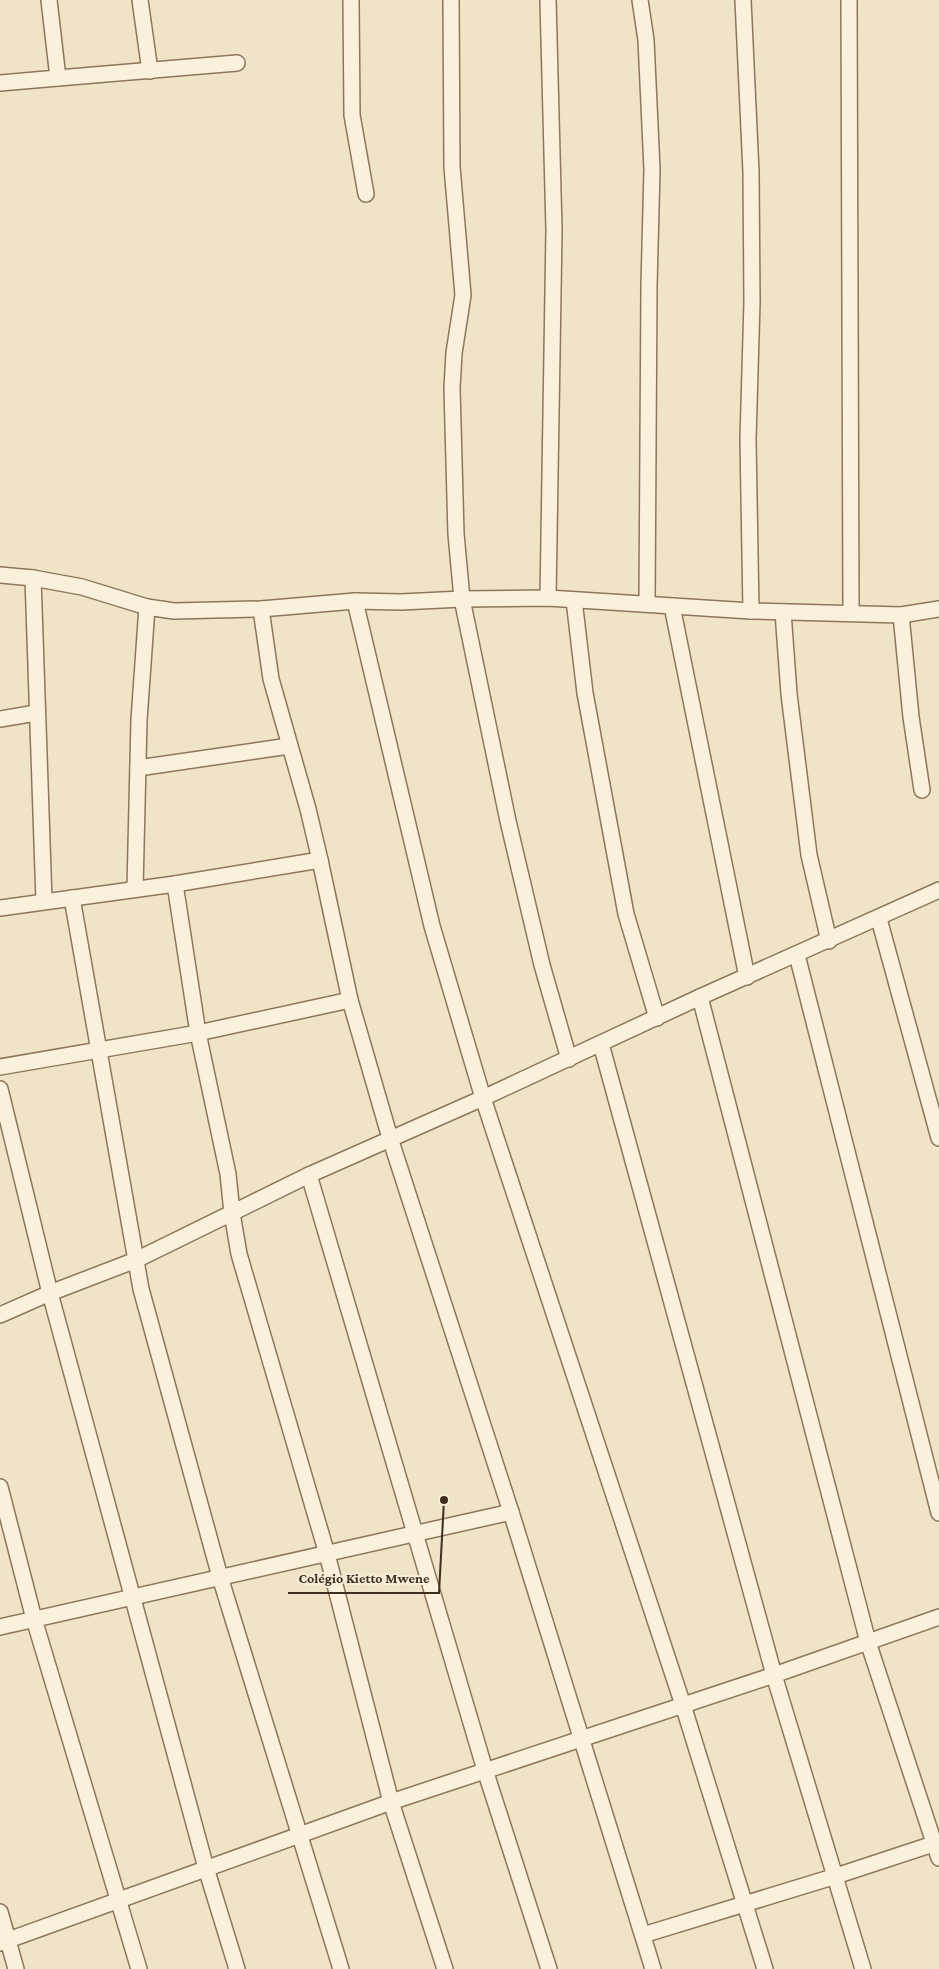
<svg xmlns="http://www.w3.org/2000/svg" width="939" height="1969" font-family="'Crimson Pro',serif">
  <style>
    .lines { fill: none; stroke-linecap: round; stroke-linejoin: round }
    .street-casing { stroke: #8d765c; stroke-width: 18 }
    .street { stroke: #faf1dc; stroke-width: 15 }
    .leader { fill: none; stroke: #3d2e20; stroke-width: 2 }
    .callout-dot { fill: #3d2e20; stroke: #f7eed8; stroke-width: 2 }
    .callout-label { font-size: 14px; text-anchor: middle; font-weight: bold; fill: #3d2e20; stroke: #f7eed8; stroke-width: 4; stroke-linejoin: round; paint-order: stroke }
  </style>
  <rect width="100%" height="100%" fill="#f0e4c8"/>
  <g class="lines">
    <g class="street-casing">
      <g id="street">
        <path d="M140,0L150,71"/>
        <path d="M351,0L352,115L366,194"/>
        <path d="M451,0L452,167L463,295L454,353L452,388L456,534L462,599L508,821L542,965L569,1059"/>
        <path d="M640,0L646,40L652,169L649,286L647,604"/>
        <path d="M743,0L751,172L752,302L748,439L751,611"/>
        <path d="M849,0L851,613"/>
        <path d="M58,78L237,63"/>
        <path d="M0,83L58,78L49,0"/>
        <path d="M0,575L33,578L82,587L147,607L174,611L261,609L355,601L401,602L462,599L548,598L751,611L901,615L939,609"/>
        <path d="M33,578L44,901"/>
        <path d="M548,598L554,230L548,0"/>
        <path d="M574,600L585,693L626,914L657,1018"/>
        <path d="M355,601L432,926L483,1098L683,1705L765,1969"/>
        <path d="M672,606L747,977"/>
        <path d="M261,609L271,679L308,809L320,860"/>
        <path d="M783,612L789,694L809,855L829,941"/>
        <path d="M901,615L911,717L922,790"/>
        <path d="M0,719L36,713"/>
        <path d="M138,768L289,746"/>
        <path d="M175,884L198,1033L228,1174L232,1213L239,1254L327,1554L391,1802L445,1969"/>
        <path d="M135,889L139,720L147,607"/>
        <path d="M72,898L141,1289L220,1577L341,1969"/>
        <path d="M0,908L175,884L320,860L350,1000L390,1138L511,1512L653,1969"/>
        <path d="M879,919L939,1138"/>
        <path d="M797,955L939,1513"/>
        <path d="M700,997L868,1642L939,1858"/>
        <path d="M601,1044L774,1675L863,1969"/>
        <path d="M0,1067L198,1033L350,1000"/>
        <path d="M0,1089L50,1293L206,1868L237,1969"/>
        <path d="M309,1175L485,1770L549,1969"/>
        <path d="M0,1315L50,1293L136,1260L309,1175L483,1098L700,997L939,890"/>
        <path d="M0,1487L34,1619L139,1969"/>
        <path d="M0,1627L511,1512"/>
        <path d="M0,1912L16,1969"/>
        <path d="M643,1935L836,1876L939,1842"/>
        <path d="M0,1943L391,1802L774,1675L939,1617"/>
      </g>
    </g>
    <use href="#street" class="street"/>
  </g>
  <path class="leader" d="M444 1500L439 1593H288"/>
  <circle class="callout-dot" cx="444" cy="1500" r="5"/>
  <g class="callout-label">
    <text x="364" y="1583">Colégio Kietto Mwene</text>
  </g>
</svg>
